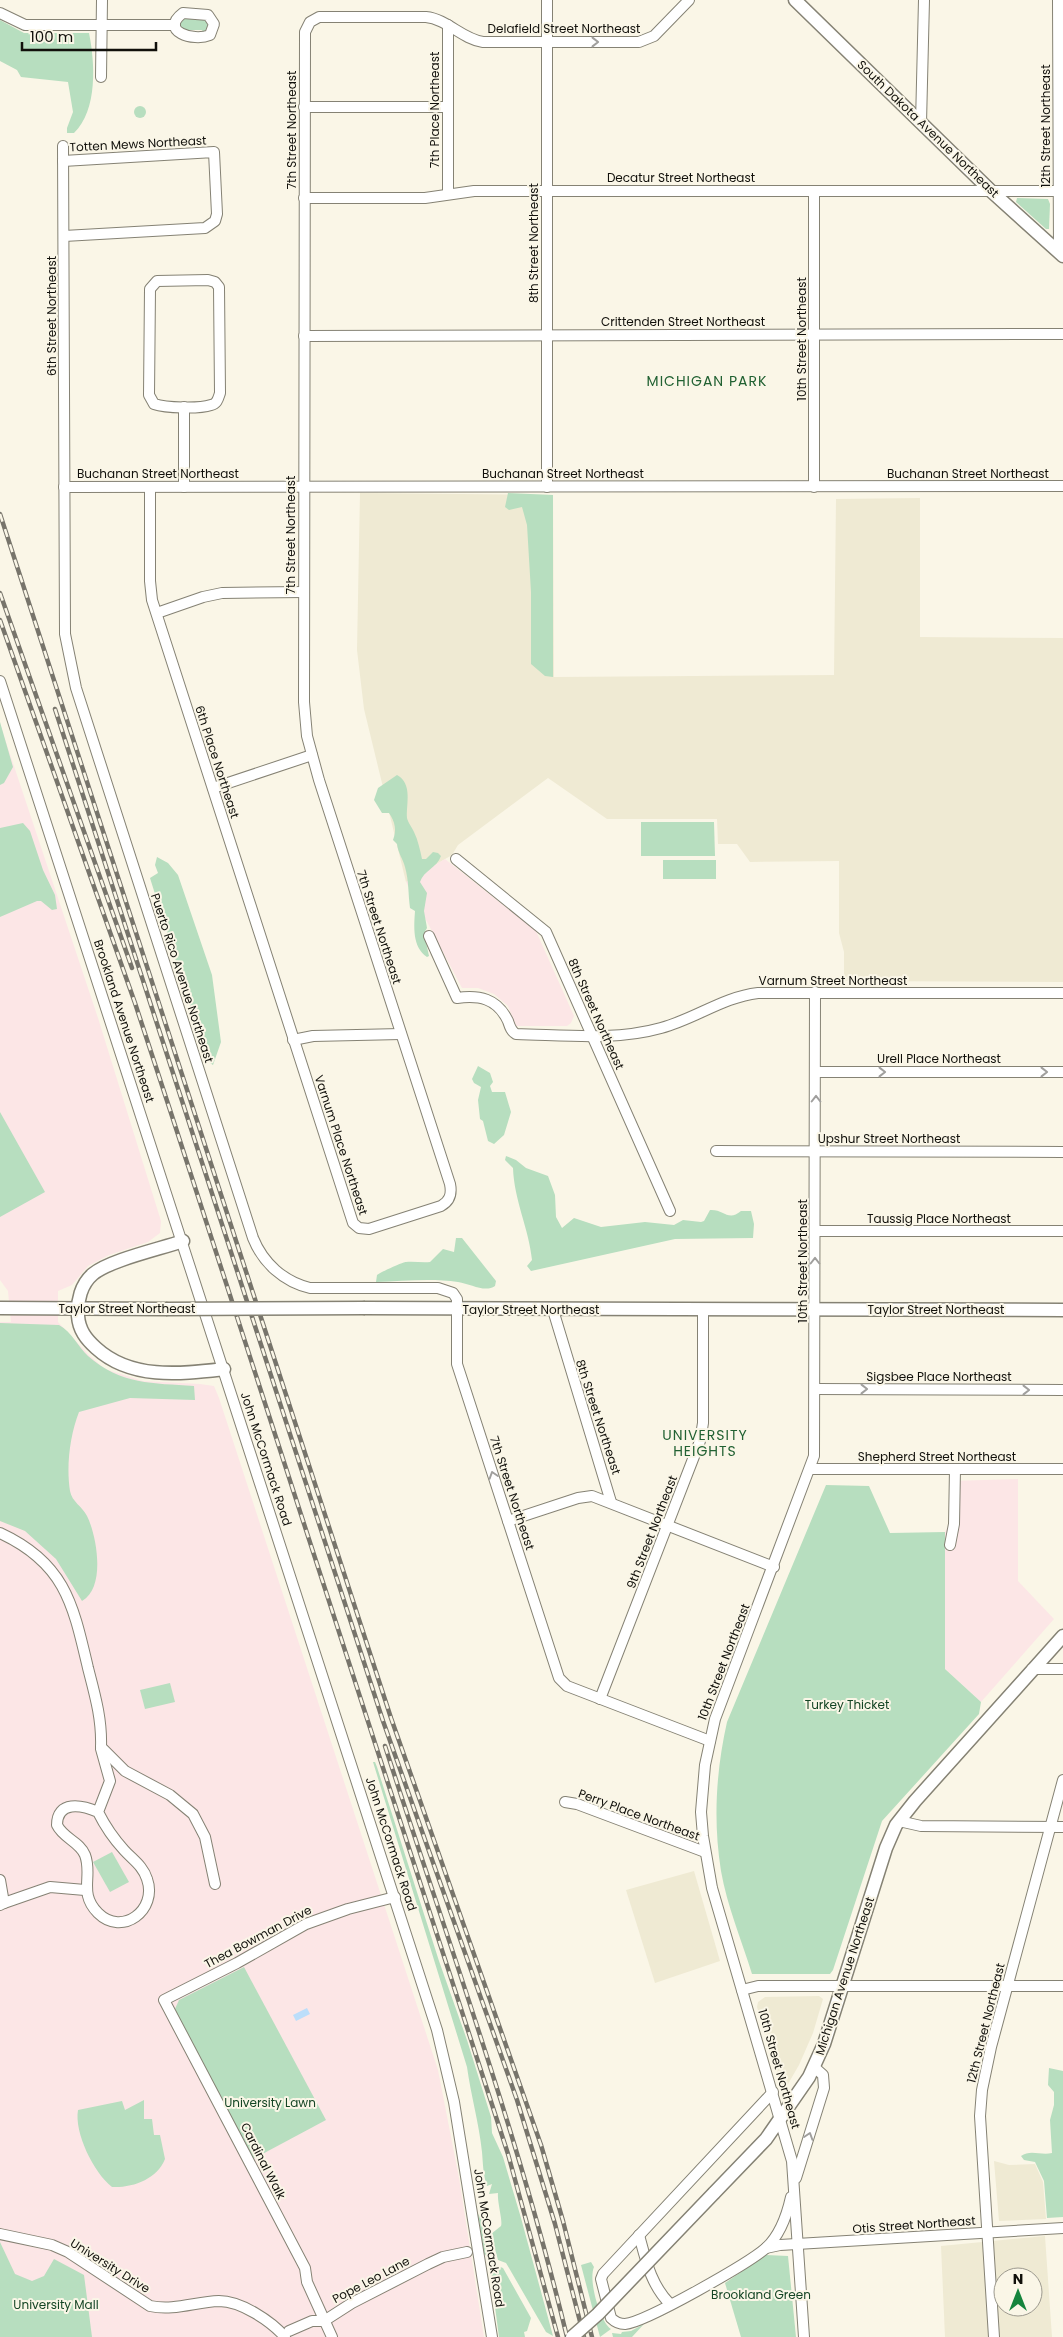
<svg xmlns="http://www.w3.org/2000/svg" width="1063" height="2337" font-family="Poppins,sans-serif">
  <style>
    .built { fill: #efead3; fill-rule: evenodd }
    .education { fill: #fce6e6 }
    .green { fill: #b7debf }
    .water { fill: #bcdefa }
    .lines { fill: none; stroke-linecap: round; stroke-linejoin: round }
    .minor-casing { stroke: #858274; stroke-width: 12 }
    .major-casing { stroke: #858274; stroke-width: 15 }
    .minor { stroke: #fff; stroke-width: 10 }
    .major { stroke: #fff; stroke-width: 12 }
    .rail-casing { stroke: #77746b; stroke-width: 4.5 }
    .rail { stroke: #faf6e7; stroke-width: 2.5; stroke-dasharray: 8; stroke-linecap: butt }
    .major-bridge-casing { stroke: #858274; stroke-width: 15; stroke-linecap: butt }
    .major-bridge { stroke: #fff; stroke-width: 12 }
    .oneway { stroke: #a09f9d }
    .labels { text-anchor: middle; stroke-width: 4; stroke-linejoin: round; paint-order: stroke }
    .street-label { font-size: 12px; fill: #11100b; stroke: #faf6e7 }
    .park-label { font-size: 12px; fill: #144524; stroke: #faf6e7 }
    .neighbourhood-label { font-size: 14px; letter-spacing: 1px; fill: #216132; stroke: #faf6e7 }
  </style>
  <rect width="100%" height="100%" fill="#faf6e7"/>
  <g class="built">
    <path d="M360,493L553,495L554,677L834,675L836,499L920,498V637L1063,638V982L844,981V952L839,933V861L750,862L737,844H718L717,819H607L548,778L458,845L452,855L406,882L364,709L357,650Z"/>
    <path d="M694,1871L720,1961L655,1983L626,1890Z"/>
    <path d="M819,1996L823,1999L813,2033L799,2065L788,2084H781L757,2007L758,2002L765,1997Z"/>
    <path d="M994,2161L1009,2165L1035,2164L1043,2182L1046,2219L999,2221Z"/>
    <path d="M1045,2236L1052,2337H945L941,2246ZM1003,2277H1033V2307H1003Z"/>
  </g>
  <g class="education">
    <path d="M0,724L98,1018L161,1221L160,1233L148,1242L109,1255L88,1266L72,1285L58,1291V1322L89,1355L105,1369L143,1381L200,1384L214,1386L219,1398L438,2070L459,2178L484,2337H0V1322H11L8,1291L0,1280Z"/>
    <path d="M445,859L536,931L574,1016L571,1023L567,1026H516L508,1006L494,994L478,988H462L406,882Z"/>
    <path d="M1018,1479V1581L1054,1619L981,1702L945,1669V1532L949,1524L950,1481Z"/>
  </g>
  <g class="green">
    <path d="M184,17L185,19H202V17L208,22L207,29L203,32L202,30H185L184,32L179,24Z"/>
    <path d="M0,20L24,33H89C95,62 98,110 74,133H67V128L73,112L68,82L21,77L17,70L0,61Z"/>
    <circle cx="140" cy="112" r="6"/>
    <path d="M1017,198L1048,199L1050,204L1049,229H1046L1016,202Z"/>
    <path d="M508,493L553,495V677L545,676L531,664V592L527,525L522,507L509,510L505,507Z"/>
    <path d="M0,722L13,767L4,783L0,785Z"/>
    <path d="M397,775C413,784 406,804 407,818C408,823 412,827 414,832C418,840 420,850 422,859H426L433,852L438,853L441,856C437,868 424,870 420,882L427,893L424,911L427,928L424,933L429,956L427,957C412,947 414,926 415,911L410,908C408,894 409,881 405,867C403,859 398,853 397,844L393,840C397,830 395,822 389,813H382L374,800L378,788Z"/>
    <path d="M641,822H714L715,856H641Z"/>
    <path d="M23,823L30,831L43,870L55,895L57,909L52,910L41,901H37L0,917V828Z"/>
    <path d="M157,857L168,863L178,875L212,975L221,1042L213,1065L210,1063L205,1054L150,878L158,873L155,865Z"/>
    <rect x="663" y="860" width="53" height="19"/>
    <path d="M478,1066L490,1073L493,1082L490,1086L492,1092H505L511,1112L504,1135L494,1144L488,1141L483,1121L480,1119L478,1100L481,1087L474,1083L472,1079Z"/>
    <path d="M0,1112L45,1192L0,1217Z"/>
    <path d="M506,1156L516,1160L526,1168L548,1176L555,1195L556,1217L562,1228L574,1218L601,1227L645,1222L674,1225L683,1220L701,1222L704,1221L710,1210C724,1209 728,1222 741,1211H751L754,1224L753,1238L675,1239L531,1271L527,1266L532,1260C529,1229 514,1200 513,1168L505,1160Z"/>
    <path d="M456,1238H462L496,1281L495,1286C485,1293 471,1284 458,1282C432,1278 403,1281 376,1282L377,1275C379,1273 403,1262 406,1262C414,1261 422,1263 430,1262L443,1249L454,1252Z"/>
    <path d="M0,1323L59,1325C72,1332 78,1347 88,1356C121,1385 153,1383 194,1386L195,1400L130,1398L79,1412C70,1435 66,1466 70,1491C72,1502 82,1506 87,1516C97,1536 106,1588 82,1601L56,1559L25,1531L0,1521Z"/>
    <path d="M826,1485L869,1486L890,1533L945,1532V1669L981,1702L979,1714L882,1821L833,1970L830,1974H752C742,1941 727,1906 721,1871C713,1821 716,1771 727,1722Z"/>
    <path d="M170,1683L175,1702L145,1709L140,1690Z"/>
    <path d="M373,1762H375L377,1767L439,1961L467,2040L491,2117L492,2133L503,2157L521,2218L553,2336L546,2332L509,2268L506,2263L498,2260L491,2234L501,2226C503,2221 497,2202 498,2193L489,2194L492,2184L487,2186C483,2175 483,2163 482,2152C479,2123 471,2096 467,2067Z"/>
    <path d="M112,1852L129,1882L110,1892L93,1862Z"/>
    <path d="M244,1967L326,2120L253,2159L175,2009L179,2000Z"/>
    <path d="M1049,2068L1063,2071V2217L1047,2218L1044,2181L1035,2162L1024,2160L1021,2156C1031,2149 1041,2156 1052,2153L1050,2120L1054,2105V2092L1048,2085Z"/>
    <path d="M144,2100V2119H152L154,2135H160L165,2159C157,2179 133,2188 112,2187C94,2173 74,2133 78,2110L122,2101L125,2110Z"/>
    <path d="M478,2214C489,2226 483,2241 488,2247L487,2248L490,2259L484,2254Z"/>
    <path d="M0,2242L15,2274L32,2281L44,2276L54,2259L84,2275L92,2337H0Z"/>
    <path d="M766,2255L788,2256L796,2337H741L725,2283Z"/>
    <path d="M591,2262L594,2267C588,2280 600,2322 611,2329L600,2337L581,2265Z"/>
    <path d="M495,2265L503,2268L531,2318L527,2331L524,2332L525,2337H499L490,2269Z"/>
    <path d="M644,2324L632,2337H613L612,2333L621,2334L622,2332L631,2331Z"/>
  </g>
  <path class="water" d="M307,2008L310,2014L296,2021L293,2015Z"/>
  <g class="lines">
    <g class="minor-casing">
      <g id="minor">
        <path d="M547,0V487"/>
        <path d="M1058,0L1059,252"/>
        <path d="M0,13L25,25H175"/>
        <path d="M183,13L208,15L214,24L210,35C193,42 159,31 183,13Z"/>
        <path d="M101,77L102,0"/>
        <path d="M304,107H448"/>
        <path d="M921,123L924,0"/>
        <path d="M63,146L65,634L76,688L253,1238C263,1263 284,1282 310,1288H438L453,1293L457,1299V1364L559,1678L567,1686L710,1741"/>
        <path d="M63,161L214,152L217,214L215,221L205,228L64,236"/>
        <path d="M814,191V487"/>
        <path d="M448,194V25"/>
        <path d="M304,198H425L474,191H1059"/>
        <path d="M208,280L215,282L219,287L220,393C218,399 217,404 211,405C199,409 166,408 154,404L149,395L150,289L157,281Z"/>
        <path d="M304,336L1063,334"/>
        <path d="M184,407V487"/>
        <path d="M64,487L1063,486"/>
        <path d="M150,487V581L152,600L353,1223L359,1228L369,1229L441,1206C450,1201 452,1194 450,1184L319,780L307,736L304,702L305,32L310,22L319,17H426C447,19 462,39 483,42H639L654,36L689,0"/>
        <path d="M157,613L203,597L222,593L304,592"/>
        <path d="M0,681L437,2030L454,2102L492,2337"/>
        <path d="M213,788L312,755"/>
        <path d="M456,859L546,932L670,1211"/>
        <path d="M429,936L457,998C479,995 497,998 508,1021C510,1027 511,1031 516,1034C564,1035 615,1041 661,1028C695,1019 723,997 758,993H1063"/>
        <path d="M293,1040L313,1036L401,1034"/>
        <path d="M816,1072H1063"/>
        <path d="M716,1151L1063,1152"/>
        <path d="M815,1231H1063"/>
        <path d="M553,1310L611,1502"/>
        <path d="M815,1389L1063,1390"/>
        <path d="M811,1469H1063"/>
        <path d="M508,1521L578,1498L592,1496L774,1567"/>
        <path d="M0,1533C65,1563 73,1604 88,1668C95,1695 102,1719 101,1747L125,1771L170,1795L193,1814L205,1837L215,1884"/>
        <path d="M950,1545L954,1524L955,1469"/>
        <path d="M1032,1669H1063"/>
        <path d="M600,1699L700,1441L703,1423V1310"/>
        <path d="M565,1802L577,1804L705,1852"/>
        <path d="M98,1812C82,1805 57,1800 57,1825C63,1838 80,1842 85,1855C93,1876 78,1893 98,1913C122,1937 158,1910 147,1879C143,1866 133,1860 124,1850C113,1838 105,1826 98,1812L110,1781L101,1749"/>
        <path d="M899,1821L921,1826L1063,1827"/>
        <path d="M0,1880L4,1903L0,1905"/>
        <path d="M4,1903L50,1887L85,1890"/>
        <path d="M742,1990L758,1986H1063"/>
        <path d="M773,2092L603,2274L601,2279L611,2318C615,2322 619,2324 625,2324C646,2322 749,2263 766,2248C780,2235 787,2215 791,2197"/>
        <path d="M796,2178L824,2088L823,2075L814,2067"/>
        <path d="M0,2234L52,2245L68,2252L150,2306C174,2311 195,2302 219,2301C241,2301 271,2321 285,2337"/>
        <path d="M639,2235C646,2261 651,2285 670,2304"/>
        <path d="M766,2248L780,2245L1063,2228"/>
        <path d="M289,2331L312,2321H324L352,2303L428,2264L443,2257L467,2252"/>
        <path d="M332,2337L307,2282L305,2268L164,2000L237,1963L306,1924L348,1909L395,1897"/>
        <path d="M804,2337L792,2161L712,1888L703,1836L701,1812L705,1765L715,1719L814,1456L815,992"/>
        <path d="M994,2337L980,2116L982,2090L991,2047L1063,1780"/>
      </g>
    </g>
    <g class="major-casing">
      <g id="major">
        <path d="M795,0L991,191L1063,256"/>
        <path d="M183,1241C160,1249 110,1260 93,1274C81,1284 77,1301 78,1316C79,1330 86,1339 96,1348C131,1380 180,1374 224,1369"/>
        <path d="M0,1308L166,1309"/>
        <path d="M365,1308L1063,1310"/>
        <path d="M714,2193L766,2139L809,2077L824,2044L886,1848L896,1825L915,1801L1063,1636"/>
      </g>
    </g>
    <use href="#minor" class="minor"/>
    <use href="#major" class="major"/>
    <g class="rail-casing">
      <g id="rail">
        <path d="M0,514L391,1718L541,2145L563,2221L592,2337"/>
        <path d="M0,593L132,968"/>
        <path d="M0,620L135,1003L171,1113L508,2154L558,2337"/>
        <path d="M55,709L383,1721L517,2100L555,2224L584,2337"/>
        <path d="M385,1746C448,1942 519,2137 567,2337"/>
      </g>
    </g>
    <use href="#rail" class="rail"/>
    <g class="major-bridge-casing">
      <g id="major-bridge">
        <path d="M166,1309L365,1308"/>
        <path d="M572,2337L598,2314L714,2193"/>
      </g>
    </g>
    <use href="#major-bridge" class="major-bridge"/>
  </g>
  <defs><path id="oneway-chevron" d="M-2-3.5L2.5 0L-2 3.5" fill="none" stroke-width="1.6" stroke-linecap="round" stroke-linejoin="round" transform="scale(1.25)"/></defs>
  <g class="oneway">
    <use href="#oneway-chevron" transform="translate(595 42)"/>
    <use href="#oneway-chevron" transform="translate(882 1072)"/>
    <use href="#oneway-chevron" transform="translate(1044 1072)"/>
    <use href="#oneway-chevron" transform="translate(816 1099) rotate(-90)"/>
    <use href="#oneway-chevron" transform="translate(815 1261) rotate(-90)"/>
    <use href="#oneway-chevron" transform="translate(864 1389)"/>
    <use href="#oneway-chevron" transform="translate(1026 1390)"/>
    <use href="#oneway-chevron" transform="translate(493 1475) rotate(-108)"/>
    <use href="#oneway-chevron" transform="translate(809 2136) rotate(-72)"/>
  </g>
  <g class="labels">
    <g class="street-label">
      <text x="564" y="33">Delafield Street Northeast</text>
      <text transform="translate(435 110) rotate(-90)" y="4">7th Place Northeast</text>
      <text transform="translate(1046 126) rotate(-90)" y="4">12th Street Northeast</text>
      <text transform="translate(928 129) rotate(44)" y="4">South Dakota Avenue Northeast</text>
      <text transform="translate(292 130) rotate(-90)" y="4">7th Street Northeast</text>
      <text transform="translate(138 144) rotate(-3)" y="4">Totten Mews Northeast</text>
      <text x="681" y="182">Decatur Street Northeast</text>
      <text transform="translate(534 243) rotate(-90)" y="4">8th Street Northeast</text>
      <text transform="translate(52 316) rotate(-90)" y="4">6th Street Northeast</text>
      <text x="683" y="326">Crittenden Street Northeast</text>
      <text transform="translate(802 339) rotate(-90)" y="4">10th Street Northeast</text>
      <text x="158" y="478">Buchanan Street Northeast</text>
      <text x="563" y="478">Buchanan Street Northeast</text>
      <text x="968" y="478">Buchanan Street Northeast</text>
      <text transform="translate(291 535) rotate(-90)" y="4">7th Street Northeast</text>
      <text transform="translate(217 762) rotate(72)" y="4">6th Place Northeast</text>
      <text transform="translate(379 927) rotate(72)" y="4">7th Street Northeast</text>
      <text transform="translate(182 978) rotate(72)" y="4">Puerto Rico Avenue Northeast</text>
      <text x="833" y="985">Varnum Street Northeast</text>
      <text transform="translate(596 1014) rotate(66)" y="4">8th Street Northeast</text>
      <text transform="translate(124 1021) rotate(72)" y="4">Brookland Avenue Northeast</text>
      <text x="939" y="1063">Urell Place Northeast</text>
      <text x="889" y="1143">Upshur Street Northeast</text>
      <text transform="translate(341 1145) rotate(72)" y="4">Varnum Place Northeast</text>
      <text x="939" y="1223">Taussig Place Northeast</text>
      <text transform="translate(803 1261) rotate(-90)" y="4">10th Street Northeast</text>
      <text x="127" y="1313">Taylor Street Northeast</text>
      <text x="531" y="1314">Taylor Street Northeast</text>
      <text x="936" y="1314">Taylor Street Northeast</text>
      <text x="939" y="1381">Sigsbee Place Northeast</text>
      <text transform="translate(598 1417) rotate(72)" y="4">8th Street Northeast</text>
      <text x="937" y="1461">Shepherd Street Northeast</text>
      <text transform="translate(266 1459) rotate(72)" y="4">John McCormack Road</text>
      <text transform="translate(512 1493) rotate(72)" y="4">7th Street Northeast</text>
      <text transform="translate(652 1532) rotate(-69)" y="4">9th Street Northeast</text>
      <text transform="translate(724 1662) rotate(-69)" y="4">10th Street Northeast</text>
      <text transform="translate(639 1815) rotate(20)" y="4">Perry Place Northeast</text>
      <text transform="translate(391 1844) rotate(72)" y="4">John McCormack Road</text>
      <text transform="translate(258 1937) rotate(-28)" y="4">Thea Bowman Drive</text>
      <text transform="translate(845 1976) rotate(-72)" y="4">Michigan Avenue Northeast</text>
      <text transform="translate(986 2023) rotate(-76)" y="4">12th Street Northeast</text>
      <text transform="translate(779 2069) rotate(74)" y="4">10th Street Northeast</text>
      <text transform="translate(263 2161) rotate(63)" y="4">Cardinal Walk</text>
      <text transform="translate(914 2225) rotate(-4)" y="4">Otis Street Northeast</text>
      <text transform="translate(489 2238) rotate(81)" y="4">John McCormack Road</text>
      <text transform="translate(110 2266) rotate(32)" y="4">University Drive</text>
      <text transform="translate(371 2280) rotate(-28)" y="4">Pope Leo Lane</text>
    </g>
    <g class="park-label">
      <text x="847" y="1709">Turkey Thicket</text>
      <text x="270" y="2107">University Lawn</text>
      <text x="761" y="2299">Brookland Green</text>
      <text x="56" y="2309">University Mall</text>
    </g>
    <g class="neighbourhood-label">
      <text x="707" y="386">MICHIGAN PARK</text>
      <text x="705" y="1440">UNIVERSITY<tspan x="705" dy="16">HEIGHTS</tspan></text>
    </g>
  </g>
  <g transform="translate(1018 2292)"><circle r="24" fill="#faf6e7" stroke="#9d9a8f"/>
  <path d="M0-4L9 19L0 12L-9 19Z" fill="#15843c"/>
  <text y="-8" font-size="14" font-weight="bold" text-anchor="middle" fill="#11100b">N</text>
  </g>
  <path d="M22 42v8h134v-8" fill="none" stroke="#11100b" stroke-width="2.5"/>
  <text x="30" y="42" font-size="15" fill="#11100b" stroke="#faf6e7" stroke-width="4" paint-order="stroke">100 m</text>
</svg>
